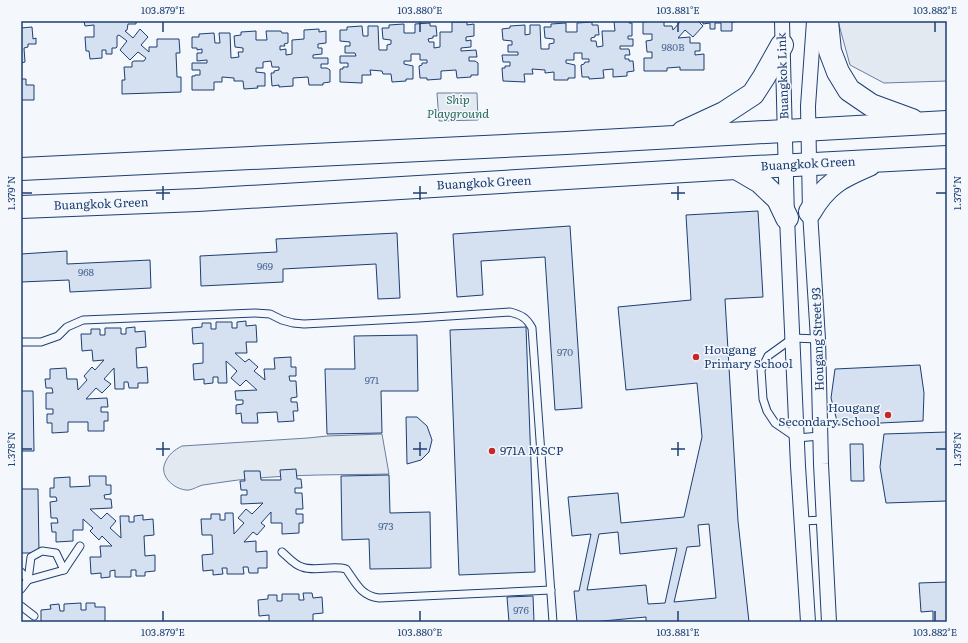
<svg xmlns="http://www.w3.org/2000/svg" width="968" height="643" font-family="Literata,serif">
  <style>
    .green { fill: #e3e9f0; stroke: #687fa3 }
    .building { fill: #d5e0f0; stroke: #1d3f73; fill-rule: evenodd }
    .lines { fill: none; stroke-linecap: round; stroke-linejoin: round }
    .lane-casing { stroke: #1d3f73; stroke-width: 9 }
    .street-casing { stroke: #1d3f73; stroke-width: 16 }
    .primary-casing { stroke: #1d3f73; stroke-width: 24 }
    .lane { stroke: #f4f7fb; stroke-width: 7 }
    .street { stroke: #f4f7fb; stroke-width: 14 }
    .primary { stroke: #f4f7fb; stroke-width: 22 }
    .ticks { fill: none; stroke: #1d3f73; stroke-width: 1.5 }
    .poi-dot { fill: #c62828; stroke: #f4f7fb; stroke-width: 1.5 }
    .labels { text-anchor: middle; stroke-width: 3; stroke-linejoin: round; paint-order: stroke }
    .number-label { font-size: 10px; fill: #4b6792 }
    .street-label { font-size: 12px; fill: #1d3f73; stroke: #f4f7fb }
    .park-label { font-size: 12px; font-style: italic; fill: #2c6c60; stroke: #f4f7fb }
    .poi-label { font-size: 12px; fill: #1d3f73; stroke: #f4f7fb; text-anchor: start }
    .neatline { fill: none; stroke: #1d3f73; stroke-width: 1.5 }
    .ticks-label { font-size: 10px; text-anchor: middle; fill: #1d3f73 }
  </style>
  <rect width="100%" height="100%" fill="#f4f7fb"/>
  <g class="green">
    <path d="M838,21H947V81L884,83L850,65Z"/>
    <path d="M437,93H477L478,120L439,121Z"/>
    <path d="M382,434L389,474C342,475 295,474 249,479C234,480 218,483 203,485C198,486 191,491 186,490C174,489 159,476 165,463C168,455 174,450 182,446L308,438L327,436Z"/>
  </g>
  <g class="building">
    <path d="M84,21H136V24H128L127,30L125,31L133,38L140,29L148,37L141,45L149,52V47H157V39H179L180,53H176L177,77H181V92L122,94V80H125L124,67H132V62L134,61H144L146,58L138,52L130,60L120,50L127,41L119,35L117,36V47L116,48H112V54H106V50H102V58L90,59L89,51H86L85,37H94V25L85,26Z"/>
    <path d="M614,21H629V23H632V36H628V39H633V46H620V49H629L630,55H625V59H629V61H633L634,71L627,72V76L613,77V69L603,70L604,78L589,79V77H582L581,65L584,64L585,62H589V59H582V53H574V60H566V63L575,65V78H568V80H554V72L545,73V70L532,69L533,74H524L525,82L503,81L502,68H505V66H510V62H503L502,55H518V52H508V45H512V41L503,40L502,29L510,28V26L525,25V35L530,34V25H540L541,49H549V44L554,43V39L545,38L544,27H551V24L566,23V32H577V23L592,22V25H598L599,35H595V37L591,38V41H596L597,47L603,46L602,31H615Z"/>
    <path d="M649,21H664V26H672L673,30L680,22L679,21H698L703,26L693,37L685,30L678,38L690,37V43H700V51H695V55L704,54V70H680V67L667,68V71H644V58H652V52H647L646,41L652,40V34H643V22Z"/>
    <path d="M703,21H735V22H732V31H721V23H715V29H710V23L703,24Z"/>
    <path d="M452,22H467V25L474,24V36L466,37V41L471,40V47L461,48V51L476,50L477,57H469V61H475L478,63V75H471V77L457,78L456,70L441,71V79L427,80V78H420L419,66L422,65V63H427V60H420V54H411V61H404V64L413,66V79H406V81L392,82L391,74H383L382,71L370,70L371,75H362V83L340,82V69H343V67H348V63H340V56H356L355,53H345V46H350V42L340,41V30H347V27L362,26L363,36H368V26H378L379,50H387V45L391,44V40L383,39L382,28H389V25L404,24V33H415V24L430,23V26H436L437,36H433V38L428,39L429,42H434V48L440,47V32H452Z"/>
    <path d="M32,27L33,39L36,38V44H28V47L24,48L25,62L21,63V28Z"/>
    <path d="M319,29V32L326,31V43L318,44V48H322V54L313,55V58H328V64H321V68H327L330,70V82L323,83V85H309L308,77L293,78V86L279,87V85L272,86L271,73H274V71L279,70V67H272L271,61L263,62V68H256V72L265,73V86H257L258,88L244,89L243,81H234V78L222,77V82H214V90H192V76H195V75H200V70H192V63H207V60L197,61V53H202V49L197,50V48H192V37H199V34L214,33L215,43H220L219,33H230L231,58L239,57L238,52H243V48L235,47L234,36L241,35V32L256,31V40H267L266,31H281L282,33H288V43L284,44L285,46H280V50L286,49V55L292,54V40L304,39V30Z"/>
    <path d="M21,79H26V85H34V100H21Z"/>
    <path d="M758,211L763,297L725,299L738,521L749,622H646V617L592,622H577L574,591H579L591,534L572,536L568,497L618,493L621,523L684,517L702,437L697,383L626,390L618,307L691,300L686,215ZM709,524L716,598L674,602L687,547L700,546L698,525ZM618,532L620,554L677,548L665,603L648,604L646,585L587,590L599,534Z"/>
    <path d="M570,226L582,408L555,410L545,257L481,261L483,295L457,297L453,234Z"/>
    <path d="M397,233L400,298L378,299L376,264L283,269V282L201,286L200,256L277,252L276,239Z"/>
    <path d="M67,251V264L150,260L151,288L70,292L69,280L21,282V254Z"/>
    <path d="M246,321V326L256,325L257,342H246L247,353H235L245,362L249,359L258,367L254,371L265,380L264,369H275L274,358L291,357V367H296V376H289L290,381H296L297,397L291,398V402H297L298,411H293L294,421L278,422L277,412L257,413L258,423H242L241,413L236,414V405L243,404V400H236L235,391L257,390L246,380L240,386L231,378L237,371L226,361L227,383H218V377H213V383L204,384V379L194,380L193,364L203,363V343L193,344L192,328L202,327V323H211V329H216V322H232V328H237V322Z"/>
    <path d="M135,327V332L145,331L146,347L136,348L137,368L147,367L148,383H138V388H129L128,382H124V389H115L114,368L104,379L111,384L102,393L96,388L86,399L107,398L108,407H101V412H108V421H104V431H88V422H68V432L52,433V423H47V414H53V409H46V393H53L52,388H46L45,379H50V369L66,368L67,379H77L78,390L87,380L84,376L92,367L95,370L104,360L93,361L92,350L82,351L81,334H91V329H100V335H105V328H121V334H126V328Z"/>
    <path d="M526,327L535,572L459,575L450,330Z"/>
    <path d="M417,335L418,391H381L382,433L327,434L325,369H355L354,336Z"/>
    <path d="M920,365L924,393L923,421L838,425L831,398L835,369Z"/>
    <path d="M21,391H33L34,451H21Z"/>
    <path d="M406,417H417L427,426L432,440L429,452L421,460L407,464Z"/>
    <path d="M947,432V501L886,503L880,467L884,434Z"/>
    <path d="M850,444H863L864,481H851Z"/>
    <path d="M296,469L297,479H301L302,488H295V493H302L303,509H296V514H303V523H299V533L282,534V523H271V512L261,523L265,526L257,535L253,532L244,542L256,541V552L267,551V568H258V573H249L248,567H243L244,574H227V568H222L223,574L213,575V570L203,571L202,555L213,554L212,535H202L201,519H211V514H220V520H225V513H233L234,534L244,523L238,518L246,509L252,514L263,503L241,504V495H247V490H241L240,481H245L244,471H260L261,480H281L280,470Z"/>
    <path d="M389,475L390,513L430,512L431,568L370,569L369,539L342,540L341,476Z"/>
    <path d="M89,476H106V485H111V494L104,495L105,499H111L112,508L90,509L101,519L107,513L116,521L110,528L121,538L120,516H129V522H134V516L143,515V520L153,519L154,535L144,536L145,556L155,555V571L145,572V576H136V570H131V577H115V570L110,571V577L101,578V573L91,574L90,557H101L100,546H112L102,536L99,540L90,531L93,528L83,519V530H73V541L56,542V532H52L51,523H58L57,518H51L50,502L57,501L56,497H50V488H54V478L70,477V487L90,486Z"/>
    <path d="M21,489H38L39,553H21Z"/>
    <path d="M947,582V622H933V611L921,612L919,583Z"/>
    <path d="M303,593H312L313,598L322,597L323,613L313,614V622H269V615L259,616L258,600L268,599V595H277V601H282V594H299V600H304Z"/>
    <path d="M533,596L534,622H509L507,597Z"/>
    <path d="M81,603V610H86V603H95V607H105V622H41V610L51,609L50,605L59,604L60,611H64V604Z"/>
  </g>
  <g class="lines">
    <g class="lane-casing">
      <g id="lane">
        <path d="M818,339L793,338L768,356L761,370L763,399L767,411L775,423L797,438L820,436"/>
        <path d="M21,342H41L58,336L67,327L83,320L255,313L270,314L282,320L293,323L304,324L419,318L510,312C521,315 526,317 532,328L553,622"/>
        <path d="M802,521L824,520"/>
        <path d="M282,552C288,557 294,565 302,567C315,572 332,565 346,569C356,583 361,596 379,598L551,590"/>
        <path d="M21,572L28,580"/>
        <path d="M28,580L64,570L80,546"/>
        <path d="M21,589L28,580L31,557L42,551L56,553L64,570"/>
        <path d="M21,606L34,616"/>
      </g>
    </g>
    <g class="street-casing">
      <g id="street">
        <path d="M782,21L787,218L798,466L808,622"/>
        <path d="M814,21L808,106L810,212L818,339L821,464L829,622"/>
      </g>
    </g>
    <g class="primary-casing">
      <g id="primary">
        <path d="M827,21L830,51L838,72L849,90L871,105L912,120"/>
        <path d="M683,132L724,113L753,94L764,77L782,45"/>
        <path d="M736,168L760,182L778,199L787,218"/>
        <path d="M21,169L566,143L947,122"/>
        <path d="M21,207L198,200L736,168L947,157"/>
        <path d="M810,212C826,184 841,177 869,165"/>
      </g>
    </g>
    <use href="#lane" class="lane"/>
    <use href="#street" class="street"/>
    <use href="#primary" class="primary"/>
  </g>
  <path class="ticks" d="M163,22V32M420,22V32M678,22V32M935,22V32M163,186V200M420,186V200M678,186V200M22,193H32M156,193H170M413,193H427M671,193H685M936,193H946M163,442V456M420,442V456M678,442V456M22,449H32M156,449H170M413,449H427M671,449H685M936,449H946M163,611V621M420,611V621M678,611V621M935,611V621"/>
  <g class="poi-dot">
    <circle cx="696" cy="357" r="4"/>
    <circle cx="888" cy="415" r="4"/>
    <circle cx="492" cy="451" r="4"/>
  </g>
  <g class="labels">
    <g class="number-label">
      <text x="673" y="51">980B</text>
      <text x="265" y="270">969</text>
      <text x="86" y="276">968</text>
      <text x="565" y="356">970</text>
      <text x="372" y="384">971</text>
      <text x="386" y="530">973</text>
      <text x="521" y="614">976</text>
    </g>
    <g class="street-label">
      <text transform="translate(783 76) rotate(-92)" y="4">Buangkok Link</text>
      <text transform="translate(808 164) rotate(-3)" y="4">Buangkok Green</text>
      <text transform="translate(484 183) rotate(-3)" y="4">Buangkok Green</text>
      <text transform="translate(101 204) rotate(-2)" y="4">Buangkok Green</text>
      <text transform="translate(818 339) rotate(-92)" y="4">Hougang Street 93</text>
    </g>
    <g class="park-label">
      <text x="458" y="104">Ship<tspan x="458" dy="14">Playground</tspan></text>
    </g>
    <g class="poi-label">
      <text x="704" y="354">Hougang<tspan x="704" dy="14">Primary School</tspan></text>
      <text x="880" y="412" text-anchor="end">Hougang<tspan x="880" dy="14">Secondary School</tspan></text>
      <text x="500" y="455">971A MSCP</text>
    </g>
  </g>
  <rect width="968" height="643" fill="none" stroke="#f4f7fb" stroke-width="44"/>
  <rect x="22" y="22" width="924" height="599" class="neatline"/>
  <g class="ticks-label">
    <text x="163" y="14">103.879°E</text>
    <text x="420" y="14">103.880°E</text>
    <text x="678" y="14">103.881°E</text>
    <text x="935" y="14">103.882°E</text>
    <text transform="translate(11 193) rotate(-90)" y="4">1.379°N</text>
    <text transform="translate(957 193) rotate(-90)" y="4">1.379°N</text>
    <text transform="translate(11 449) rotate(-90)" y="4">1.378°N</text>
    <text transform="translate(957 449) rotate(-90)" y="4">1.378°N</text>
    <text x="163" y="636">103.879°E</text>
    <text x="420" y="636">103.880°E</text>
    <text x="678" y="636">103.881°E</text>
    <text x="935" y="636">103.882°E</text>
  </g>
</svg>
